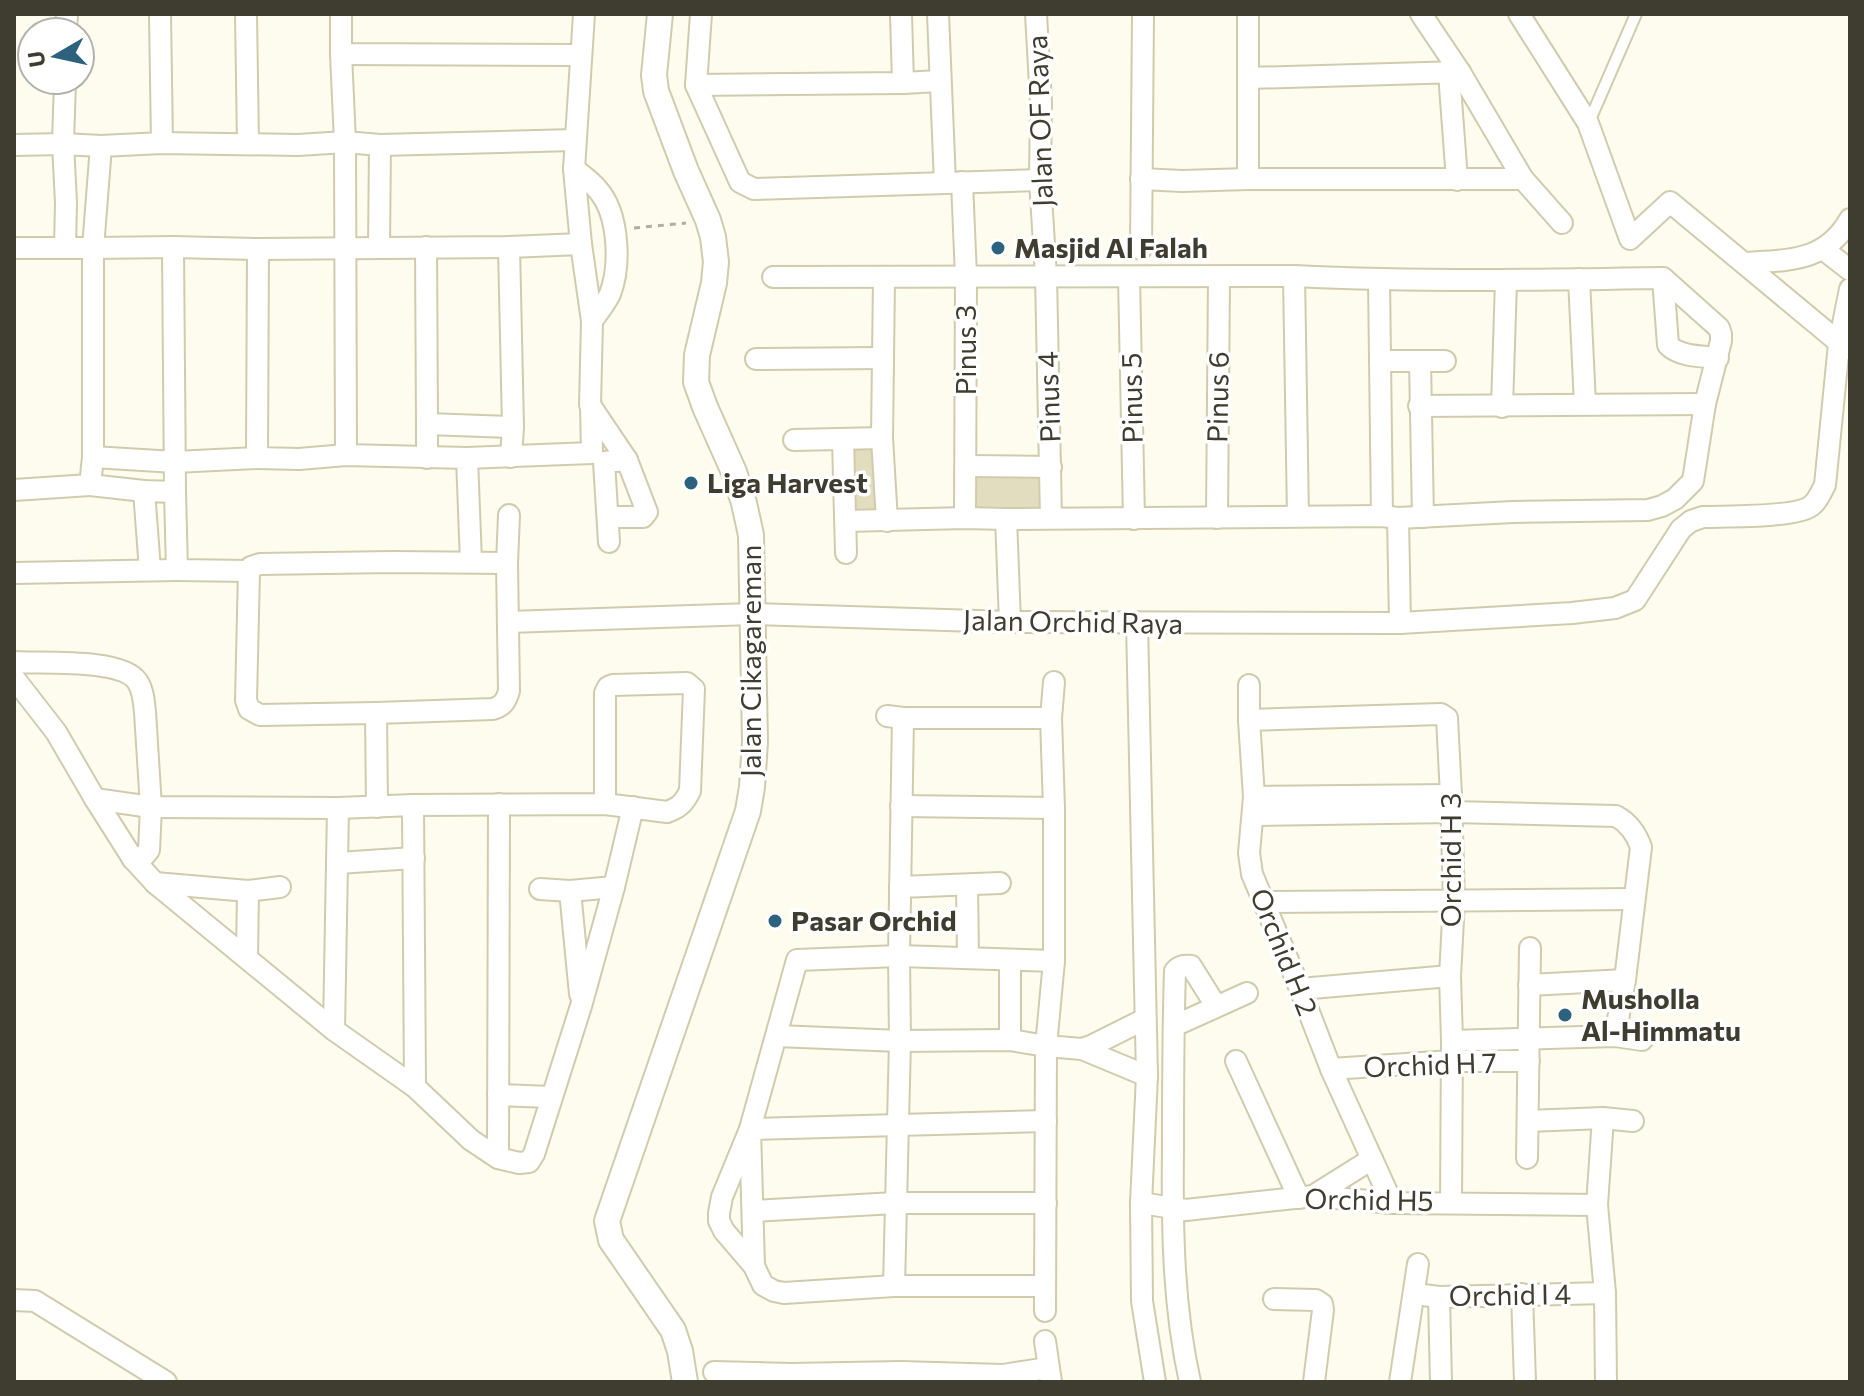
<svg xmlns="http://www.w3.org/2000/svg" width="1864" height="1396" font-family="Commissioner,sans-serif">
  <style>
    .park { fill: #e3ddc0 }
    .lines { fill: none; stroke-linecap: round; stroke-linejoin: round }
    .service-casing { stroke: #d1cbad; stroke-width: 14 }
    .minor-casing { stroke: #d1cbad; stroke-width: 24 }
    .tertiary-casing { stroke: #d1cbad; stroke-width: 28 }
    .path { stroke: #b0ada1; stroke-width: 3; stroke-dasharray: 6 6; stroke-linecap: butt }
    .service { stroke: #fff; stroke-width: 10 }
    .minor { stroke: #fff; stroke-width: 20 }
    .tertiary { stroke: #fff; stroke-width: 24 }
    .poi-dot { fill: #2d627e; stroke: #fff; stroke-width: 3 }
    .labels { text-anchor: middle; stroke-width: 7; stroke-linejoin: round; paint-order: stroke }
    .street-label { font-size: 28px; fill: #3f3c30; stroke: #fff }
    .poi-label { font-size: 28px; font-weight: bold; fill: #3f3c30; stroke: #fff; text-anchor: start }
  </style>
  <rect width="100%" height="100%" fill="#fefcef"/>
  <g class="park">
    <path d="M877,448L881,509L852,510L849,449Z"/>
    <path d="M971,471L1044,473L1045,514L971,512Z"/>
  </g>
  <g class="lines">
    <g class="service-casing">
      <path id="service" d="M1589,122L1636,14"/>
    </g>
    <g class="minor-casing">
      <g id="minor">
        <path d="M160,14L162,143"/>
        <path d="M246,14L248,144"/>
        <path d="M341,14V54L581,55"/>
        <path d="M584,14L574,169L581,244L592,321L590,405L627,460L647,512L643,517H609"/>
        <path d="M701,14L696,85L740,182L754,189L1040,180"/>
        <path d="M901,14L903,83"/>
        <path d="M938,14L945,183"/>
        <path d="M1036,14L1041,103L1040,180L1046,276L1051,518"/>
        <path d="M1421,14L1460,72L1523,179L1562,223"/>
        <path d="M1519,14L1588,123L1630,239L1670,202L1847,349"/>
        <path d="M66,32L67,14"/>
        <path d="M341,54L345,142L346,455"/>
        <path d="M1449,73L1457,180"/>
        <path d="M1249,78L1460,72"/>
        <path d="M696,85L903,83L939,81"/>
        <path d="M14,145L63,144L65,80"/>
        <path d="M101,146L93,248L173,247L175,492"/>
        <path d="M574,169C582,175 592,182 598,190C619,214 621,265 610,294C606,303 598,312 592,321"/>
        <path d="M1141,179L1182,181L1248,179H1523"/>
        <path d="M1248,179V14"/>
        <path d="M962,182L966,277L965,518"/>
        <path d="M173,247L258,249L509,247L581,244"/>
        <path d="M379,247L380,145"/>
        <path d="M426,247L427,424"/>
        <path d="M509,247L513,427"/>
        <path d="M14,248H93V457L90,485L14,490"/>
        <path d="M65,248L66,203L63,144L101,146L162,143L298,145L345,142L380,145L575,140"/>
        <path d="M258,249L257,458L299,459L346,455L467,458L471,562"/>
        <path d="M1141,249L1143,14"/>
        <path d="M1823,249L1850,270"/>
        <path d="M1745,263C1789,260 1826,262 1850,219"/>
        <path d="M1294,276L1298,516"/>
        <path d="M773,277L1294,276C1417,282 1540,280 1663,278L1719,328L1721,334V341L1705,404L1693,481L1675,499L1662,506L1648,510L1513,512L1398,518L1382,516L1006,519L965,518L847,521"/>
        <path d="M1129,277L1134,519"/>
        <path d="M884,278L882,438L887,521"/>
        <path d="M1663,278L1668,345C1680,357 1702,356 1718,358"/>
        <path d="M1579,279L1585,404"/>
        <path d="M1379,280L1382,516"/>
        <path d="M756,359L882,358"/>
        <path d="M1380,361H1445"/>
        <path d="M1420,361L1423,517"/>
        <path d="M1419,406L1705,404"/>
        <path d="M1502,407L1506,281"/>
        <path d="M794,440L882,438"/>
        <path d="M843,440L846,553"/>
        <path d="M93,457L175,462L257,458"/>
        <path d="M427,458V424L513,427L511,457"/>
        <path d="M467,458L592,453L591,406"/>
        <path d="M966,466L1051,467"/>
        <path d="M90,485L144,491L175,492L177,570L249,571"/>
        <path d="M144,491L150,570"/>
        <path d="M1217,518L1219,277"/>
        <path d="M1398,518L1400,623"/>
        <path d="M1006,519L1010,622"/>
        <path d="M609,542L604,462L627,460"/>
        <path d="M14,573L177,570"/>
        <path d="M508,622L752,614L1010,622L1400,623L1572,613L1615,608L1635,600L1681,529L1691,521L1703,517C1725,516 1795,518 1811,506C1818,501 1821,492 1825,485L1839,344L1850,289"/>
        <path d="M1137,623L1147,1076L1141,1203L1142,1301L1155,1382"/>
        <path d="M14,662C41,664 121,658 137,681C143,689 144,702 145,712L151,807L149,850L144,856L133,859"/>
        <path d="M14,678L56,732L95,799L133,859L155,883L334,1030L415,1087L471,1140L498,1158L519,1163L529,1162L534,1154L581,1006L614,887L633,807"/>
        <path d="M1249,685V720L1254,797L1249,853L1252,874L1300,989L1331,1069L1392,1203"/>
        <path d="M376,713L260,715L249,709L246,700L249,571L251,567L260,564L392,562L507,563"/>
        <path d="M887,716L903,718H1051"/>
        <path d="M1249,720L1441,714L1447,718L1451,795L1454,901L1450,976L1452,1041L1451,1202"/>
        <path d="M1254,797L1451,795"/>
        <path d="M95,799L151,807L338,808L413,805L605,804L667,812C679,808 684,803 690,791L694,689L687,683L613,685L608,687L605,693V804"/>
        <path d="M413,805L415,1087"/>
        <path d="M901,806L1054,808"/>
        <path d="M377,807L376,713L493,709C503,706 506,701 509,691L507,563L509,515"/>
        <path d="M1253,815L1452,812L1616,816C1629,823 1636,833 1641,847L1625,980L1615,1036"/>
        <path d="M338,863L414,858"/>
        <path d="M155,883L248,891L280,887"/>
        <path d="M967,885L968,958"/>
        <path d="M900,887L1000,883"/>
        <path d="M540,889L570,891L614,887"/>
        <path d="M570,891L580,994"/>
        <path d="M1265,902L1634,899"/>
        <path d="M247,957L248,891"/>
        <path d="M1529,985L1625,980"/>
        <path d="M1300,989L1450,976"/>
        <path d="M1174,1026L1247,993"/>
        <path d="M334,1030L338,808"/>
        <path d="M777,1036L900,1041L1010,1040L1046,1046L1082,1049L1147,1076"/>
        <path d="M1010,1040V960"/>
        <path d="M1452,1041L1615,1036L1642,1040"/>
        <path d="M1082,1049L1091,1046L1145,1019"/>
        <path d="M1236,1061L1299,1198"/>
        <path d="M1331,1069L1452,1061H1529"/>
        <path d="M498,1095L551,1097"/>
        <path d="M1603,1118L1597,1205L1605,1293L1606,1382"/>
        <path d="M1528,1121L1603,1118L1633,1121"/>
        <path d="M498,1158L499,804"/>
        <path d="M1527,1158L1530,948"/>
        <path d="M1313,1196L1372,1159"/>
        <path d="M1141,1203L1186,1210L1313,1196L1392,1203L1597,1205"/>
        <path d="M753,1211L895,1203H1046"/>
        <path d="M754,1266L750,1129L1046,1121"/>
        <path d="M894,1286L900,1041L899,956L903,718"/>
        <path d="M1045,1286H894L784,1293L774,1291L763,1285L754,1266L724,1231L719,1221V1213L722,1197L750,1129L797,960L899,956L1054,961"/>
        <path d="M1415,1294L1439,1297L1605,1293"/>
        <path d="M1522,1294L1525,1382"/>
        <path d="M1439,1297L1441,1382"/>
        <path d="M1274,1299L1316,1300L1322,1304L1323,1310L1314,1382"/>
        <path d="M14,1300L35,1301L166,1382"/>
        <path d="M1045,1311L1046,1046L1054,961V808L1051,718L1054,682"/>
        <path d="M1045,1341L1051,1382"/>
        <path d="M714,1372L791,1374L901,1372L1003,1375L1048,1368"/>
        <path d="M1190,1382C1173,1306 1172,1227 1173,1150C1173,1090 1173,1031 1175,971C1179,966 1184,965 1191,966L1216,1006"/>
        <path d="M1400,1382L1418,1264"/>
      </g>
    </g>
    <g class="tertiary-casing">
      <path id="tertiary" d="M660,14L654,75L656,91L686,171L708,220L713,237L716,262L714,283L697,355L696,382L705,407L734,472L744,503L751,535L755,742L752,787L748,811L607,1221L611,1240L673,1330L680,1351L685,1382"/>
    </g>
    <path class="path" d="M634,228L686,223"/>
    <use href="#service" class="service"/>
    <use href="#minor" class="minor"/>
    <use href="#tertiary" class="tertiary"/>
  </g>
  <g class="poi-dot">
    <circle cx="998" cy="248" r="8"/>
    <circle cx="691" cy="483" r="8"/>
    <circle cx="775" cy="921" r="8"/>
    <circle cx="1565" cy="1015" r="8"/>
  </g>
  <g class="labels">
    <g class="street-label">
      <text transform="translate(1040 121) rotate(-92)" y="10">Jalan OF Raya</text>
      <text transform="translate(966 350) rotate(-90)" y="10">Pinus 3</text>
      <text transform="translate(1049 397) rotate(-92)" y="10">Pinus 4</text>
      <text transform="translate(1218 397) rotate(-89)" y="10">Pinus 6</text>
      <text transform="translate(1132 398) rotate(-91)" y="10">Pinus 5</text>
      <text transform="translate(1073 622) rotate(1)" y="10">Jalan Orchid Raya</text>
      <text transform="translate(751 661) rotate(-90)" y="10">Jalan Cikagareman</text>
      <text transform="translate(1451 860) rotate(-90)" y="10">Orchid H 3</text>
      <text transform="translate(1284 952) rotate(68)" y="10">Orchid H 2</text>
      <text transform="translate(1430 1065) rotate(-2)" y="10">Orchid H 7</text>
      <text transform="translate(1369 1200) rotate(1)" y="10">Orchid H5</text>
      <text transform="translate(1510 1295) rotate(-1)" y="10">Orchid I 4</text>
    </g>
    <g class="poi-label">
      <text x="1014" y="258">Masjid Al Falah</text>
      <text x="707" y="493">Liga Harvest</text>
      <text x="791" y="931">Pasar Orchid</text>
      <text x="1581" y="1009">Musholla<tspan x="1581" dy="32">Al-Himmatu</tspan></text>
    </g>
  </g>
  <rect width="1864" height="1396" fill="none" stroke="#3f3c30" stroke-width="32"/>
  <g transform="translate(56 56) rotate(261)"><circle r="38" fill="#ffffff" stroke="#b2b1ac" stroke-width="2"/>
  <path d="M0-6L14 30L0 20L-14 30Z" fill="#2d627e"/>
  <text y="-12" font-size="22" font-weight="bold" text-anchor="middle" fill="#3f3c30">U</text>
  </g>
</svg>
